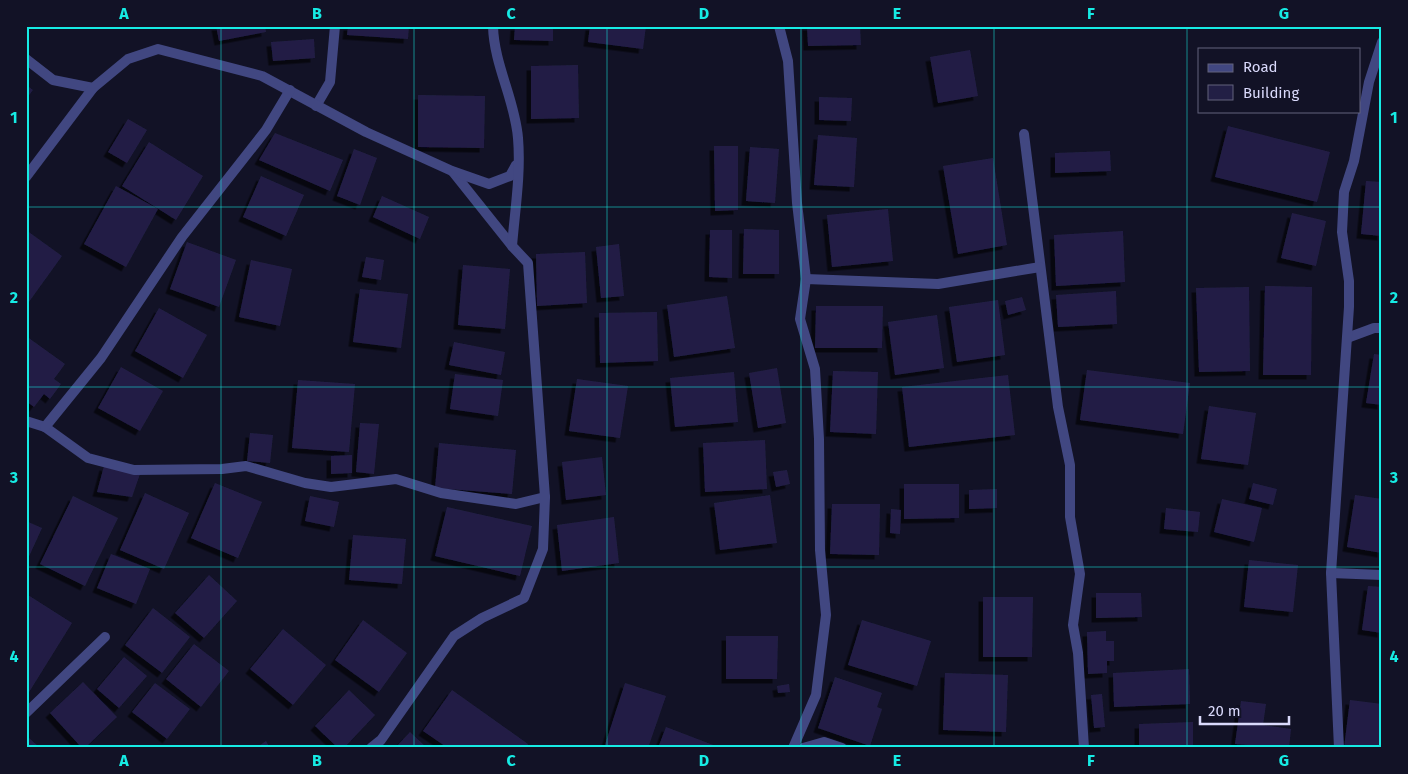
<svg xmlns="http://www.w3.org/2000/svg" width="1408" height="774" font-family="'Fira Sans',sans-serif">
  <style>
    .building { fill: #221f45; filter: url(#shadow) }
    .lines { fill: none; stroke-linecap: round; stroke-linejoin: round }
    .street { stroke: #414781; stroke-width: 10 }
    .grid { fill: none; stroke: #16ebe4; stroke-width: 1; stroke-opacity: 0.55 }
    .neatline { fill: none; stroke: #16ebe4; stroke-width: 2 }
    .grid-label { font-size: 16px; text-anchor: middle; font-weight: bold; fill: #16ebe4 }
  </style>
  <defs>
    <filter id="shadow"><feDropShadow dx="-4.5" dy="4.5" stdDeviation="0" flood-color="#0009"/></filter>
  </defs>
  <rect width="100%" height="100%" fill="#121226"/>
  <g class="building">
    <path d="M216,26H265L266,32L219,41Z"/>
    <path d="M348,26H409L408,39L347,35Z"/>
    <path d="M515,26H553V41L514,40Z"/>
    <path d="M590,26H646L643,49L588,42Z"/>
    <path d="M807,26H860L861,45L808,46Z"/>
    <path d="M314,39L315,58L273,61L271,42Z"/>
    <path d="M970,50L978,96L938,103L930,57Z"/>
    <path d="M578,65L579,118L531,119V66Z"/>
    <path d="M26,85L33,90L26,99Z"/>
    <path d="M418,95L485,96L484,148L418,147Z"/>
    <path d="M819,97L852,98L851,121L819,120Z"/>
    <path d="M128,119L147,130L127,163L108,152Z"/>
    <path d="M1228,126L1330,152L1317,202L1215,177Z"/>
    <path d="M275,133L343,160L330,191L259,160Z"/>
    <path d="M818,135L857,138L854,187L814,185Z"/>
    <path d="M149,142L203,176L176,220L122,186Z"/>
    <path d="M714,146H738V210L715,211Z"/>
    <path d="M750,147L779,149L775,203L746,201Z"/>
    <path d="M354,149L377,158L360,205L337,196Z"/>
    <path d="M1110,151L1111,171L1055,173V153Z"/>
    <path d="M993,158L1007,245L958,254L943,166Z"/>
    <path d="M261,176L304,195L286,236L243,217Z"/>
    <path d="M1366,181L1382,182V236L1361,234Z"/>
    <path d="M116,186L158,209L126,267L84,244Z"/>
    <path d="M382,196L429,217L420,239L373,217Z"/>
    <path d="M888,209L893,261L832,267L827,215Z"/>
    <path d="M1292,213L1326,221L1316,266L1281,258Z"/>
    <path d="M744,229L779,230V274H743Z"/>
    <path d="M26,230L62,256L26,306Z"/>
    <path d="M710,230H732V278L709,277Z"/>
    <path d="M1123,231L1125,282L1056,286L1054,235Z"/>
    <path d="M187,242L236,260L219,307L170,289Z"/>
    <path d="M619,244L624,296L601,298L596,247Z"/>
    <path d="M585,252L587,303L537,306L536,254Z"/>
    <path d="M366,257L384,260L381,280L362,277Z"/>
    <path d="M251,260L292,269L280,326L239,317Z"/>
    <path d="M463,265L510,269L505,329L458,325Z"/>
    <path d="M1265,286L1312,287L1311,375H1263Z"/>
    <path d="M1249,287L1250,371L1199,372L1196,288Z"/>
    <path d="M360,289L408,294L401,348L353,342Z"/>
    <path d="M1116,291L1117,324L1058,327L1056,295Z"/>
    <path d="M727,296L735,348L674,357L667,305Z"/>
    <path d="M1022,297L1026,310L1008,315L1005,301Z"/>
    <path d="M998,300L1005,355L957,362L949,307Z"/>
    <path d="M816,306H883L882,348H815Z"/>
    <path d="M159,308L207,335L183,378L135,351Z"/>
    <path d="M657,312L658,361L600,363L599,313Z"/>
    <path d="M937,315L944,368L895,375L888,322Z"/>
    <path d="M26,336L65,364L54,379L61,384L50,399L44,394L34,407L26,401Z"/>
    <path d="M454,342L505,352L501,375L449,365Z"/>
    <path d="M1374,354L1382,355V405L1366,403Z"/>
    <path d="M121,367L163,391L140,431L98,408Z"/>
    <path d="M777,368L786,423L758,428L749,373Z"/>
    <path d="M1087,370L1190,383L1183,434L1080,420Z"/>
    <path d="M833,371L878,372L876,434L830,432Z"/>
    <path d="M734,372L738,422L675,427L670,378Z"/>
    <path d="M455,374L503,380L498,416L450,409Z"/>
    <path d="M1008,375L1015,435L909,447L902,387Z"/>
    <path d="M577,379L628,386L620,438L569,431Z"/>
    <path d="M298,380L355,384L349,452L292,448Z"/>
    <path d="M1209,406L1256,413L1248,465L1201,459Z"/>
    <path d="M360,423L379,424L374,474L356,472Z"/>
    <path d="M250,433L273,435L270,463L247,461Z"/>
    <path d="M765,440L767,489L705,492L703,443Z"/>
    <path d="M439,443L516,450L512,494L435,488Z"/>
    <path d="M352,455V473L331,474V456Z"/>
    <path d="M602,457L606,495L566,500L562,462Z"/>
    <path d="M104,466L140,474L132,497L97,492Z"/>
    <path d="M787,470L790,484L776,487L773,472Z"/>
    <path d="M215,483L262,502L238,558L191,538Z"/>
    <path d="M1253,483L1277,489L1273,505L1249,499Z"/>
    <path d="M904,484H959V518L904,519Z"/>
    <path d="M997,489V508L969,509V490Z"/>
    <path d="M145,493L189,513L164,569L120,550Z"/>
    <path d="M770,495L777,543L720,550L714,503Z"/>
    <path d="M1355,495L1382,499V553L1347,547Z"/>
    <path d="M73,496L118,518L85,586L40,564Z"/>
    <path d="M310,496L339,502L334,527L305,521Z"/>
    <path d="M1222,499L1262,508L1254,542L1214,532Z"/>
    <path d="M832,504H880L879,555L830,554Z"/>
    <path d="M447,507L532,526L520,576L435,556Z"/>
    <path d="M1166,508L1200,512L1198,532L1164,529Z"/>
    <path d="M891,509L901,510L900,534L890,533Z"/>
    <path d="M614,517L619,563L562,571L557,525Z"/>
    <path d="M26,521L42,528L26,563Z"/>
    <path d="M353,535L406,539L402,584L349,580Z"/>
    <path d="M111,554L150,569L136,604L97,588Z"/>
    <path d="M1249,560L1298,565L1293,612L1244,607Z"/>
    <path d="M209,575L237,601L204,638L175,613Z"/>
    <path d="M1368,586L1382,587V633L1362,630Z"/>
    <path d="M1096,593H1141L1142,617L1096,618Z"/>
    <path d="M28,595L72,623L26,697V598Z"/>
    <path d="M983,597H1033L1032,657H983Z"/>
    <path d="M153,608L190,637L162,673L125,645Z"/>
    <path d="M363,620L407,653L379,692L335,660Z"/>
    <path d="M862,620L931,641L917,686L848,665Z"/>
    <path d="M283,629L326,665L293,705L250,669Z"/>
    <path d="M1106,631V641H1114V661H1107V673L1088,674L1087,632Z"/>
    <path d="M726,636H778L777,679H726Z"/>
    <path d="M194,644L229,671L201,707L166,679Z"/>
    <path d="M124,657L147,676L119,708L97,689Z"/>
    <path d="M1189,669L1190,704L1114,707L1113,673Z"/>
    <path d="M945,673L1008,675L1006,732L943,730Z"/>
    <path d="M835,677L882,693L877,707L882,709L870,746L818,728Z"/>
    <path d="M83,682L117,717L85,748H82L50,713Z"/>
    <path d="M155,683L190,709L167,739L132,712Z"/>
    <path d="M625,683L666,696L648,748H604Z"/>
    <path d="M789,684L790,692L778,693L777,686Z"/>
    <path d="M349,690L375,715L344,748H338L315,726Z"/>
    <path d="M452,690L528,744L526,748H448L423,731Z"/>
    <path d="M1102,694L1105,727L1094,728L1091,695Z"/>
    <path d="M1350,700L1382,704V748H1344Z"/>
    <path d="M1241,701L1266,704L1263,725L1291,729L1289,748L1235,744Z"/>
    <path d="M1193,722V748H1139V724Z"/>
    <path d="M666,727L721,748H658Z"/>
    <path d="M410,732L427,748H395Z"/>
    <path d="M28,737L40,748H26Z"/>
    <path d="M266,741L270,748H256Z"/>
  </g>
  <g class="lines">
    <g class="street">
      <path d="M779,26L788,61L797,203L806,279L800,319L815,369L819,439L820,550L826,615L816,695L793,748"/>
      <path d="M26,59L53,80L93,88"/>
      <path d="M316,106L330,82L335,26"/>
      <path d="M1024,134L1058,407L1070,465V517L1080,574L1073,625L1078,653L1084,748"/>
      <path d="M453,172L512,246"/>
      <path d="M26,177L93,88L128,59L158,49L262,76L366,132L452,171L489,184L510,176L516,165"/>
      <path d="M806,279L938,284L1040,267"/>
      <path d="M1347,338L1374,328H1382"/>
      <path d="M26,421L45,427L88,458L134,470L222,469L246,466L305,483L331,487L396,479L441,493L516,504L545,497"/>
      <path d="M45,427L101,358L182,237L266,130L290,90"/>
      <path d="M1331,573L1382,575"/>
      <path d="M26,713L105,637"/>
      <path d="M371,748L381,740L454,636L482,618L524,598L543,549L545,497L528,263L512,246C515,210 521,173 518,138C515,100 494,65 493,26"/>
      <path d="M803,748L824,742L842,748"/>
      <path d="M1339,748L1331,573L1349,307V281L1342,232L1344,192L1354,161L1369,82L1382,42"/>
    </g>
  </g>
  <path class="grid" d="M221,26V748M414,26V748M607,26V748M801,26V748M994,26V748M1187,26V748M26,207H1382M26,387H1382M26,567H1382"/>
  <rect width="1408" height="774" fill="none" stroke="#121226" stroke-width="55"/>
  <rect x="1198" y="48" width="162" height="65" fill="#121226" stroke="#62627c"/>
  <rect x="1208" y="64" width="25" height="8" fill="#414781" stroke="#62627c"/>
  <text x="1243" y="72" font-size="15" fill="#dadafc">Road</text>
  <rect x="1208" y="85" width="25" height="15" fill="#221f45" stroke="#62627c"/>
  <text x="1243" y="98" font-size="15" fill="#dadafc">Building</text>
  <path d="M1200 716v8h89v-8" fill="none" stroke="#dadafc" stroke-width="2.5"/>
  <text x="1208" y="716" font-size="15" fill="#dadafc" stroke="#121226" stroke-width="4" paint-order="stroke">20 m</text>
  <rect x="28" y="28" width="1352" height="718" class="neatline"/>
  <g class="grid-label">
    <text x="124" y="19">A</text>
    <text x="317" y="19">B</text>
    <text x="511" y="19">C</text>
    <text x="704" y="19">D</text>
    <text x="897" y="19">E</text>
    <text x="1091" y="19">F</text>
    <text x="1284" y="19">G</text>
    <text x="14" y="123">1</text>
    <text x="1394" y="123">1</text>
    <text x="14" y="303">2</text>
    <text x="1394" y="303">2</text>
    <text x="14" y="483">3</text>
    <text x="1394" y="483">3</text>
    <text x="14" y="662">4</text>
    <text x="1394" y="662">4</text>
    <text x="124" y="766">A</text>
    <text x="317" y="766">B</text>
    <text x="511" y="766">C</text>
    <text x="704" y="766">D</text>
    <text x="897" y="766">E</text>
    <text x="1091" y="766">F</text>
    <text x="1284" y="766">G</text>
  </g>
</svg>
